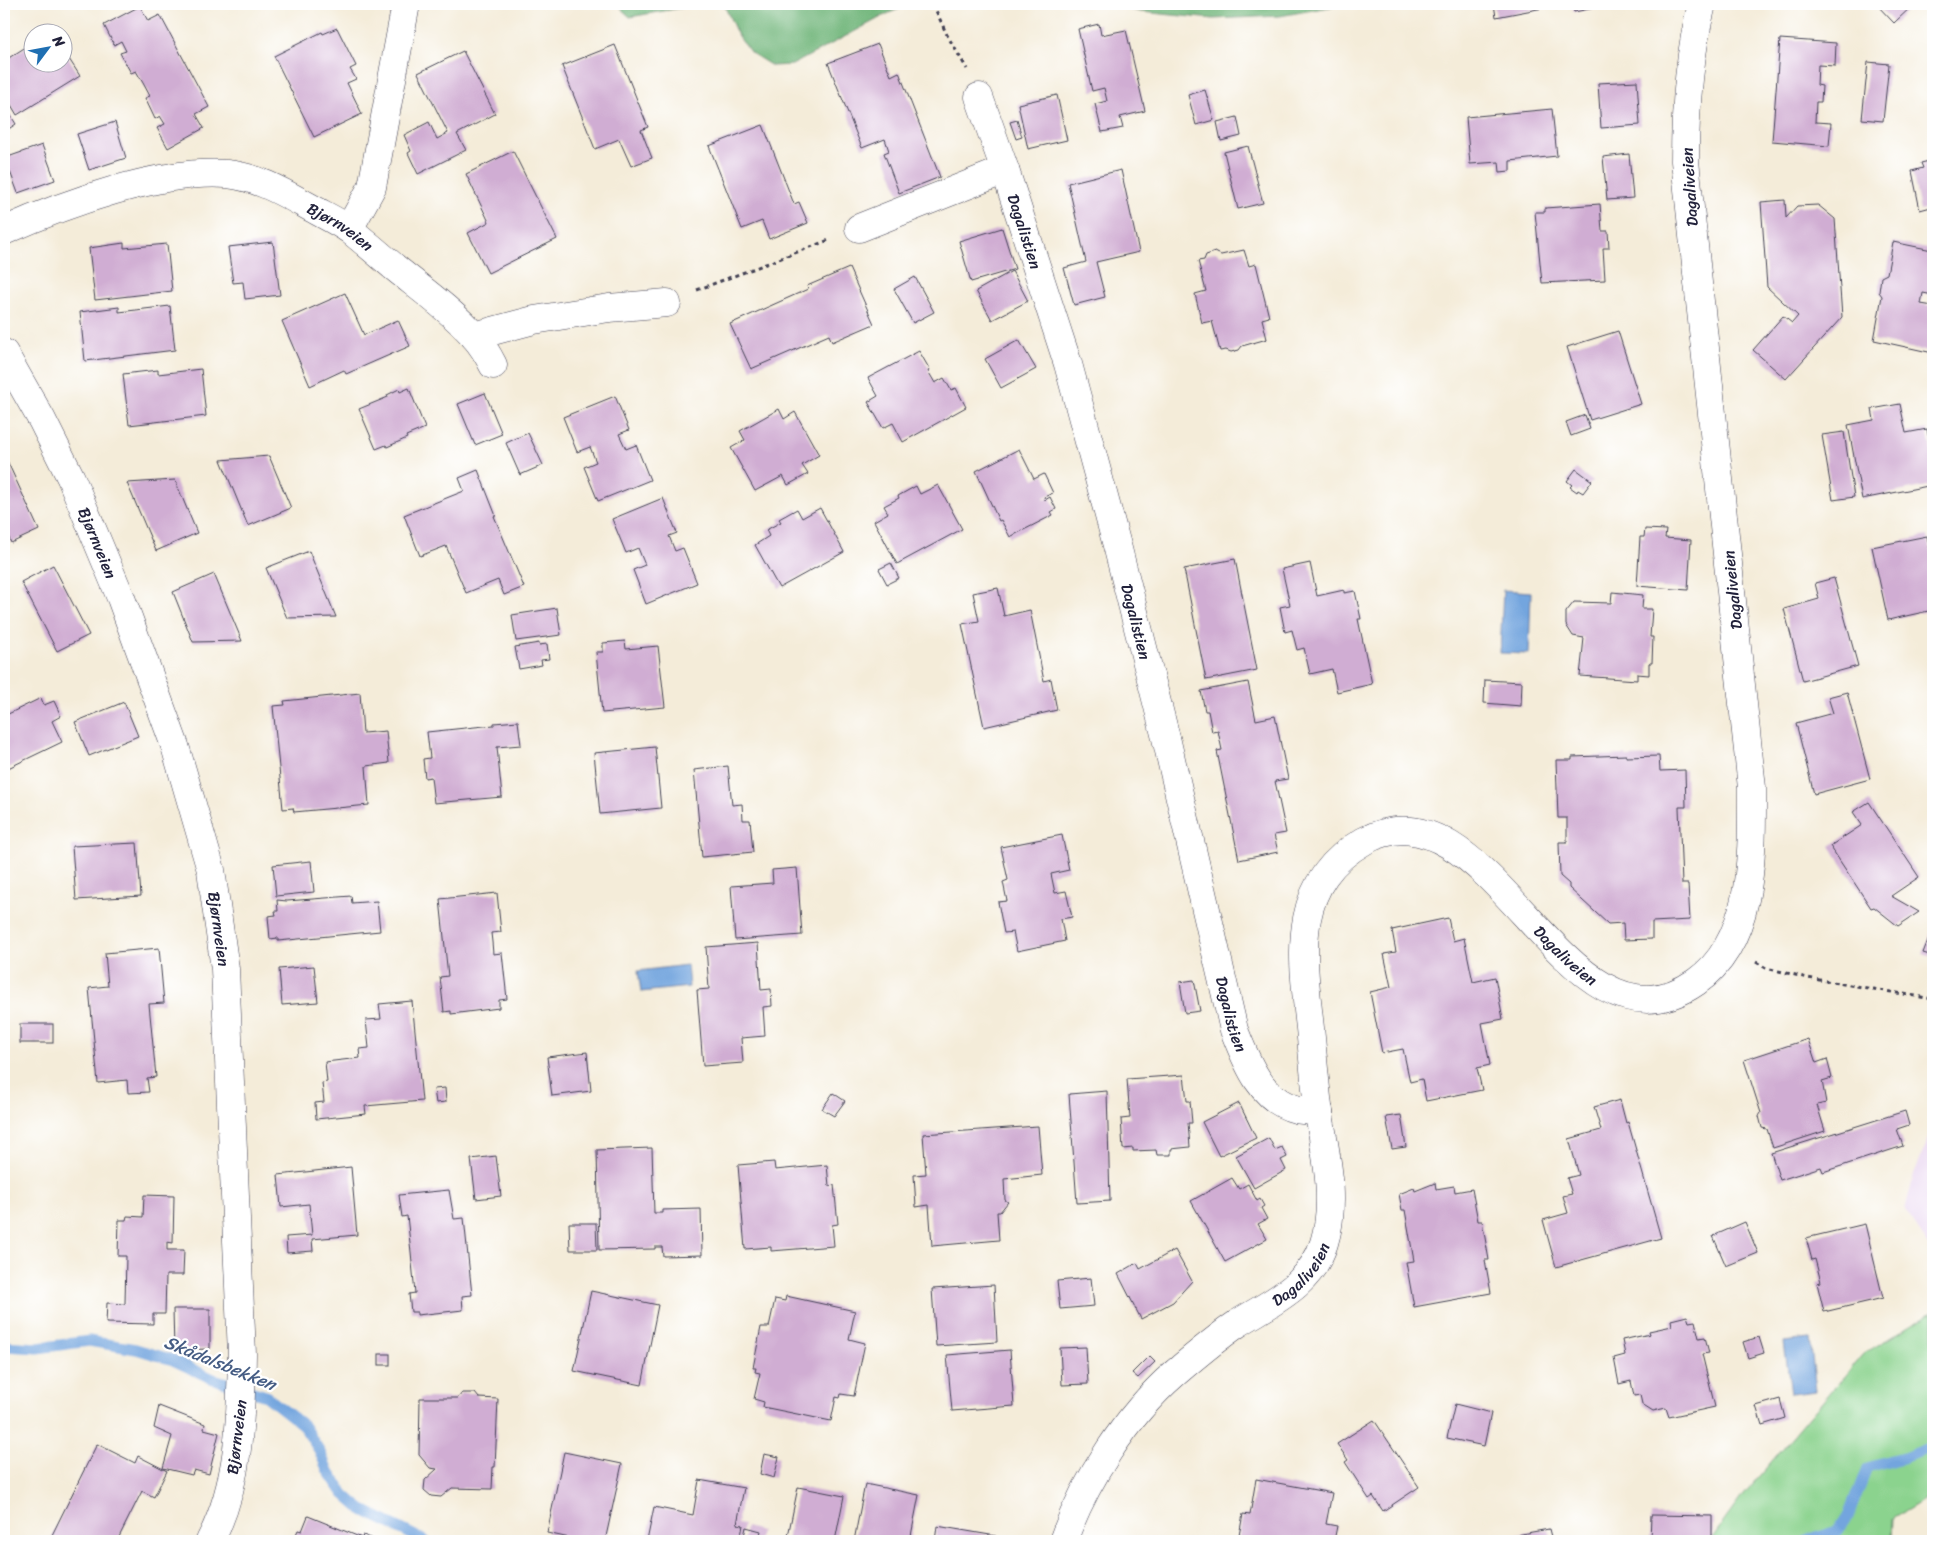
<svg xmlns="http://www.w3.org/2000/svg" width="1937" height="1545" font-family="Sriracha,sans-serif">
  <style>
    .built { fill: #e7d2ef }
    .green { fill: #8bd38e; stroke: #567a64 }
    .forest { fill: #70b579; stroke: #496c5a }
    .water { fill: #73a5de; stroke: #4a648c }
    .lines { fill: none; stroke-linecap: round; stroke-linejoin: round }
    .stream { stroke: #73a5de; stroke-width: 11 }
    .building { fill: #d0add3 }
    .minor-casing { stroke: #424053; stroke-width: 29 }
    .path { stroke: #424053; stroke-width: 3; stroke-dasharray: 4 4; stroke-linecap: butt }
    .minor { stroke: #fff; stroke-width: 28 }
    .labels { text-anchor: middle; stroke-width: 4.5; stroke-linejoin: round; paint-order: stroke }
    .street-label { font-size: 16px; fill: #22223b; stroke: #fff }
    .water-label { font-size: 18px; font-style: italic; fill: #465d84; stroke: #fff }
  </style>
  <rect width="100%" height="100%" fill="#fff"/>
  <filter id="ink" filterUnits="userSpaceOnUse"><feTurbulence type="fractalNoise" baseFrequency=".02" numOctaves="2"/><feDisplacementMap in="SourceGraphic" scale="10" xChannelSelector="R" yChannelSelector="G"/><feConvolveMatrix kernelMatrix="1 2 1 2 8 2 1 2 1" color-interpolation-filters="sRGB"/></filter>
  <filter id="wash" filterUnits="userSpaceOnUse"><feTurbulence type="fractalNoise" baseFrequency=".0096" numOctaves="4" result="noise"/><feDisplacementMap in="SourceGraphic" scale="20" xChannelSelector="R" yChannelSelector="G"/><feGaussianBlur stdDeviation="1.12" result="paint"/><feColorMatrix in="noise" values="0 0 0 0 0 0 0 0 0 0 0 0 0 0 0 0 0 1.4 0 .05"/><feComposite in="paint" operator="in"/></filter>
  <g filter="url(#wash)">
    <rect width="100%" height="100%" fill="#f4ecd9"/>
    <path class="built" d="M1933,1128V1251L1905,1210L1914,1174Z"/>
    <path class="green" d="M1933,1312V1494L1893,1518L1892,1541H1710L1743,1495L1863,1354Z"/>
    <g class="forest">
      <path d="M616,4H703L630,17Z"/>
      <path d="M720,4H912L889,13L792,65L772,66L751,53L738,36L725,7Z"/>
      <path d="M1106,4H1373L1335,6L1280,16L1213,19L1141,12Z"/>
    </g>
    <g class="water">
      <path d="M1503,590L1531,592L1529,654L1500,653Z"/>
      <path d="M687,965L689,987L641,992L638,971Z"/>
      <path d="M1810,1339L1816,1391L1791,1394L1784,1342Z"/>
    </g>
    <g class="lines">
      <g class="stream">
        <path d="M4,1346L38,1348L89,1341L136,1349L173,1360L211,1378L266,1396L303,1425L319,1450L328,1471L344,1494L361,1509L425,1541"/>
        <path d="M1806,1541L1838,1531L1849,1514L1867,1468L1903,1458L1933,1446"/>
      </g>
    </g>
    <g id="blocks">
      <g class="building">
        <path d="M1494,4H1559V5L1496,17Z"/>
        <path d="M1572,4H1610V5L1574,12Z"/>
        <path d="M1876,4H1914L1894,23Z"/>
        <path d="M140,6L148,21L160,15L209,107L196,114L204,128L168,148L157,128L165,124L160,116L155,119L145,98L150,96L143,83L136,71L131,73L120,53L126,51L121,41L114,45L104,25Z"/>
        <path d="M1099,24L1101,35L1126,30L1145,111L1120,117L1123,128L1102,132L1095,104L1107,101L1104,88L1092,91L1078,29Z"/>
        <path d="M337,28L356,66L350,69L356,79L347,83L362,114L314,137L274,56L322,32L323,34Z"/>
        <path d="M1780,39L1836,43L1835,66L1818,65L1817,85L1822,86L1821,102H1816L1815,122L1831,123L1829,146L1772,141Z"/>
        <path d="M32,43V62H62V48L80,76L17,115L4,93V61Z"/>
        <path d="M878,44L891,76L899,72L940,177L899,193L884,153L889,151L885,139L862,148L828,63Z"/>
        <path d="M615,45L648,127L641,130L652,158L631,166L619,139L595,149L562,66Z"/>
        <path d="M463,51L495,114L457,134L466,150L418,174L408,153L411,151L404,135L429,122L437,139L448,133L418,73Z"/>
        <path d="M1868,62L1889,64L1883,121L1862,119Z"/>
        <path d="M1637,81L1640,125L1601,128L1598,83Z"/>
        <path d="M1205,90L1214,120L1196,125L1188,95Z"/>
        <path d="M1057,95L1067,140L1028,149L1018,104Z"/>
        <path d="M4,105L16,124L4,132Z"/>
        <path d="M1552,109L1557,156L1510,161V171L1500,172L1499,162L1470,164L1466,117Z"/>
        <path d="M1237,117L1241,136L1221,141L1217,122Z"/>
        <path d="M1017,120L1022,137L1016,139L1010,122Z"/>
        <path d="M115,122L126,158L89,170L77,134Z"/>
        <path d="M763,125L794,204L799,202L808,223L769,239L762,221L742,229L709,146Z"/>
        <path d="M42,145L55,180L18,193L5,158Z"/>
        <path d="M1248,146L1263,203L1238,209L1224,152Z"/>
        <path d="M513,151L557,239L488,273L468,233L489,222L466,174Z"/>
        <path d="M1629,154L1633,198L1607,200L1603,157Z"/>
        <path d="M1933,160V212H1932L1931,207L1920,210L1912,171L1923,168L1921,163Z"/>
        <path d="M1121,170L1139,252L1096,262L1105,297L1074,305L1064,268L1086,262L1068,183Z"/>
        <path d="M1785,200L1786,218L1797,206L1818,205L1835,219L1842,317L1786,379L1753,350L1783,316L1792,323L1798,316L1767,287L1761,202Z"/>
        <path d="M1600,204L1602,231H1608L1609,248H1603L1605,280L1542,283L1535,212H1545V208Z"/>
        <path d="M1002,228L1015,269L971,282L959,241Z"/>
        <path d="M273,242L280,295L245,299L243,282L233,283L228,247Z"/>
        <path d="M1893,242L1932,250L1933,295L1923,293L1921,304L1933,306V353L1874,340L1882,296L1879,292L1881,277L1887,274Z"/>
        <path d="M124,243V248L167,244L172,291L95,300L89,248Z"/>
        <path d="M1244,250L1249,266L1256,264L1269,317L1262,319L1267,339L1242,346L1239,350L1231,352L1226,350L1220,351L1212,321L1202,323L1195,294L1206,291L1198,261L1204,260L1206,255L1215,252L1221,255Z"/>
        <path d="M849,268L874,324L832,342L829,335L751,369L730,324L808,289L807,286Z"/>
        <path d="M1012,271L1028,301L992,320L976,291Z"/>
        <path d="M915,277L934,312L913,323L894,289Z"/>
        <path d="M345,293L364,335L398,320L410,346L346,374L344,370L310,386L282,321Z"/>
        <path d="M170,306L175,350L85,361L80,312L119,307V312Z"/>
        <path d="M1618,331L1641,404L1590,420L1567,347Z"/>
        <path d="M1019,340L1036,369L1001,388L985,359Z"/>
        <path d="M919,351L930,370L928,371L935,383L944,378L951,390L956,388L966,407L903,442L893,423L883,428L868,402L878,396L868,378Z"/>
        <path d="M201,369L206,416L129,425L123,374L158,370V374Z"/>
        <path d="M409,388L425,428L406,436L407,438L387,447L386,445L376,449L359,409L388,397L387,395L399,389L400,392Z"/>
        <path d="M485,393L502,434L475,445L458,404Z"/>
        <path d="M615,396L629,430L619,434L626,449L636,445L650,480L598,501L584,467L596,462L590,447L577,452L563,417Z"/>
        <path d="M1900,404L1906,433L1927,429L1933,460V485L1862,499L1848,425L1874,420L1872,409Z"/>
        <path d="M779,409L784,419L795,412L819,455L802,465L808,474L788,485L783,476L755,491L731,448L745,440L740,431Z"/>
        <path d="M1585,415L1590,429L1571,436L1566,422Z"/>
        <path d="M1844,432L1854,497L1833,500L1822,435Z"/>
        <path d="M528,433L543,465L520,475L506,443Z"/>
        <path d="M1019,449L1034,479L1044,474L1053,493L1044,497L1045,500L1050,497L1056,509L1051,512L1053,515L1010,537L1001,520L999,521L976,471Z"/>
        <path d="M4,454L39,530L11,543L4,526Z"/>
        <path d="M269,456L291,508L248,526L221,460Z"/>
        <path d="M1576,469L1592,481L1583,493L1578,490L1577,492L1570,487L1572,485L1567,481Z"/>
        <path d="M478,470L496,516H494L524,587L504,595L498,580L466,593L446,546L420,556L404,515L464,491L459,478Z"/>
        <path d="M175,480L197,533L156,551L127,483Z"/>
        <path d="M938,485L962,529L897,564L874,521L888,513L884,506L899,498L898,496L916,486L920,494Z"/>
        <path d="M663,498L677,533L669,536L675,551L683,548L697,583L646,604L633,570L645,565L638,548L626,553L612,519Z"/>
        <path d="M820,508L844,552L779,588L755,545L769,536L766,530L781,522L779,519L797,509L802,518Z"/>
        <path d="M1645,529L1666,530L1665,538L1691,540L1688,590L1637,586L1640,537H1644Z"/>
        <path d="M1927,536L1933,564V610L1888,620L1872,547Z"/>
        <path d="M309,551L336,617L287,618L266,568Z"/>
        <path d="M1235,559L1257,670L1206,680L1184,569Z"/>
        <path d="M891,563L899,578L887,584L879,569Z"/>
        <path d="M1310,563L1317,596L1344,590V593L1355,591L1361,619H1358L1372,684L1337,692L1332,669L1310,674L1304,648L1297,650L1292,630L1285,632L1280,607L1290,605L1282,569Z"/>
        <path d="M53,565L89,635L57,651L21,582Z"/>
        <path d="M214,574L242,641L193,642L173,592Z"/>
        <path d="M1834,578L1858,666L1803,681L1784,609L1819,599L1815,583Z"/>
        <path d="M998,588L1004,616L1030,610L1044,681L1051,679L1057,710L984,727L962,624L979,621L973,593Z"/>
        <path d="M1612,592L1643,595L1642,609H1652L1650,637H1653L1652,663H1649V675L1637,674V680L1580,676L1584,638L1573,636L1566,625V612L1574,602L1611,603Z"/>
        <path d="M557,608L561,635L516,641L512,615Z"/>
        <path d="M625,641L626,649L658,646L665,707L602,713L596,652H603V643Z"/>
        <path d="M539,643V645L547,644L549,659L541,660L542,665L519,669L515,647Z"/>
        <path d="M1485,680L1522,682L1521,706L1484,703Z"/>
        <path d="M1248,682L1256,720L1275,716L1288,779L1275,781L1286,833L1274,835L1278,852L1239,860L1217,751L1222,750L1218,731L1212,732L1208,711H1205L1201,691Z"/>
        <path d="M1847,692L1870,779L1814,794L1796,723L1833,713L1828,697Z"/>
        <path d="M360,693L363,733L386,731L389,763L366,766L369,805L294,812L293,808L283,809L273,706L285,705L284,701Z"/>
        <path d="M41,698L44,705L54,701L61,716L52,721L62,742L4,770V716Z"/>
        <path d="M124,702L138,736L89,756L75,722Z"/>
        <path d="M518,721L521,745L497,747L502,797L434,803L431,777L425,778L423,759L430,758L427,732L494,725V723Z"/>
        <path d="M655,747L661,808L600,814L594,753Z"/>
        <path d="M1626,755V757L1659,756L1660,771L1685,770L1686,807H1679L1682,884H1688L1690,920L1652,922V939L1624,940L1623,923L1608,924L1569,888V884L1560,876L1559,842H1567V818H1558L1556,760H1572V757Z"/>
        <path d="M728,766L732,805L742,804L743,820H750L753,852L702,857L694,770Z"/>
        <path d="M1869,802L1919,877L1891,896L1919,912L1898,926L1874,907L1871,908L1830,846L1862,825L1853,812Z"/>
        <path d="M1062,835L1069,870L1051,874L1055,893L1066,891L1072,917L1061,919L1065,941L1017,951L1013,932L1004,933L998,902L1007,901L1003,882L1008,880L1001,847Z"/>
        <path d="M137,843L141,896L76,900L72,846Z"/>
        <path d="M311,861L314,892L276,896L273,865Z"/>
        <path d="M797,868L802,935L735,940L731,886L773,883L772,870Z"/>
        <path d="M497,893L501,932L491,933L492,942L493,954L502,953L507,999L499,1000V1008L451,1014V1011L444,1012L440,977L448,976L440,899Z"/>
        <path d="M351,896L352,903L377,901L380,931L278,941V938L270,939L268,916L276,915L275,911H278L277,900L287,901Z"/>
        <path d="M1448,918L1453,941L1464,938L1473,982L1495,977L1503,1019L1482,1023L1490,1065L1477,1068L1482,1090L1426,1101L1422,1079L1410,1082L1403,1049L1382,1053L1370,992L1391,987L1384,954L1396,952L1392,930Z"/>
        <path d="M1933,927V956L1923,953Z"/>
        <path d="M758,943L761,990L771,989L772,1006L763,1007L765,1036L741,1038L743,1063L703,1066L697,990L709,989L706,947Z"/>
        <path d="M159,948L164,1003L149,1004L156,1077L147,1078L149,1092L128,1093L127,1080L98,1083L89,988L108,986L105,953Z"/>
        <path d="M314,966L318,1002L282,1005L279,969Z"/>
        <path d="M1194,980L1200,1011L1185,1013L1180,982Z"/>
        <path d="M412,1001L422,1101L365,1106L366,1114L316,1119L315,1103L324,1102L322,1083L327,1082L325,1062L360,1058L359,1049L369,1048L366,1020L381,1019L379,1004Z"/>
        <rect x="20" y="1024" width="33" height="19"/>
        <path d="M1808,1039L1816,1063L1827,1059L1832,1078L1822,1081L1826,1103L1817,1105L1825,1131L1773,1148L1767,1129L1762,1128L1759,1116L1761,1113L1744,1060Z"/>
        <path d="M587,1052L591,1091L552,1096L547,1057Z"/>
        <path d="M1184,1075L1187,1101H1190L1192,1123H1188L1190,1147L1171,1149V1155H1157L1156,1150L1133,1151V1148L1123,1149L1121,1119L1130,1118L1127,1079Z"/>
        <path d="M445,1088L446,1102L436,1103L434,1089Z"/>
        <path d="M1107,1091L1110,1201L1077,1203L1069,1094Z"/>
        <path d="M833,1093L845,1101L834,1116L822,1109Z"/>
        <path d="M1620,1100L1626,1123L1628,1122L1661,1238L1556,1267L1543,1220L1568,1213L1563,1196L1572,1194L1567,1178L1579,1175L1569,1139L1601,1130L1594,1107Z"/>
        <path d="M1239,1103L1256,1138L1219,1156L1202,1122Z"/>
        <path d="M1905,1111L1909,1125L1897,1129L1903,1146L1823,1172L1821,1167L1780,1180L1771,1153Z"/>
        <path d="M1401,1115L1406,1147L1392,1149L1386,1117Z"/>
        <path d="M1038,1126L1042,1175L1004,1179L1005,1200L1008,1202L1000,1212H997L999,1240L932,1246L929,1205L916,1207L914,1175L926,1174L923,1134Z"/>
        <path d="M1269,1138L1275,1150L1282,1147L1287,1157L1281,1160L1286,1170L1254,1188L1236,1156Z"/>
        <path d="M652,1148L654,1213H662V1210L701,1209L702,1255L663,1256L662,1247H655V1249L599,1250L597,1150Z"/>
        <path d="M496,1156L501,1196L476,1199L471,1159Z"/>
        <path d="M774,1162L775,1170L827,1165L829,1186L834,1185L838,1224L832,1225L834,1246L771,1251V1247L745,1249L738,1165Z"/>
        <path d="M351,1167L357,1235L312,1239L313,1251L287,1253L286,1237L312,1235L309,1204L281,1207L278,1175Z"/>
        <path d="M1232,1178L1239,1189L1248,1184L1257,1201L1260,1199L1264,1206L1261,1208L1267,1219L1258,1224L1267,1239L1225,1262L1191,1201Z"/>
        <path d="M1435,1183L1436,1189L1454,1186L1455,1192L1472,1189L1478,1221H1482L1489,1260H1485L1491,1293L1414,1307L1406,1262L1414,1261L1405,1210H1402L1399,1194L1414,1188L1415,1191Z"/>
        <path d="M449,1190L454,1219L464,1218L472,1295L462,1296L463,1310L417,1315V1312H411L409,1294L415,1293L411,1252L407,1216L402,1217L399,1195Z"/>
        <path d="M144,1195L174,1196L173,1243L167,1242V1250H184L183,1275H166L165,1314H153V1324L106,1323L107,1303L125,1304L126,1256H118L119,1220H126L127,1216L143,1217Z"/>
        <path d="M1745,1222L1758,1253L1726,1266L1713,1236Z"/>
        <path d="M569,1223H596L597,1250H570Z"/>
        <path d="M1865,1224L1883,1298L1824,1312L1817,1283L1821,1282L1815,1259L1812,1260L1806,1238Z"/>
        <path d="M1175,1250L1192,1281L1173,1302L1141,1319L1118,1274L1137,1263L1140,1269Z"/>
        <path d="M1091,1278L1094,1306L1060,1309L1057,1281Z"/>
        <path d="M994,1285L997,1342L936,1346L932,1289Z"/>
        <path d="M591,1291L658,1305L642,1385L574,1371Z"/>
        <path d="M786,1296L855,1311L849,1339L865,1343L854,1396L841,1394L840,1398L836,1397L831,1421L763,1407L764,1402L754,1399L760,1373L755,1372L756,1368H753L761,1327H769L775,1299L785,1301Z"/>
        <path d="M173,1309H210V1349L174,1350Z"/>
        <path d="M1687,1316L1689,1322L1695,1321L1699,1338L1705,1337L1709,1353L1702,1354L1715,1407L1669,1417L1666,1408L1653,1411L1642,1404L1640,1395L1634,1396L1631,1381L1619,1384L1614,1358L1625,1355L1622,1340L1650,1334L1649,1331L1672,1326L1671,1320Z"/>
        <path d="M1759,1337L1764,1353L1748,1358L1743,1342Z"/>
        <path d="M1086,1347L1088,1384L1062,1385L1060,1348Z"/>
        <path d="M1010,1350L1014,1406L952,1411L947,1355Z"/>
        <rect x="379" y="1354" width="11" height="11"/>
        <path d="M1149,1356L1155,1362L1138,1378L1132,1373Z"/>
        <path d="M462,1393H475L479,1398L498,1399L495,1467H493L492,1489L452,1488L441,1497L431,1496L424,1490L425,1480L437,1469L430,1468L419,1455L420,1398H458Z"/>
        <path d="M1780,1399L1785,1418L1762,1425L1756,1406Z"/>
        <path d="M1455,1404L1491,1413L1484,1446L1447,1438Z"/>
        <path d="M159,1406L205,1424L204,1429L219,1433L209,1474L194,1470L192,1475L163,1468L172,1436L154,1428Z"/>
        <path d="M1374,1420L1419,1487L1383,1511L1373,1496L1369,1499L1345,1462L1348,1460L1337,1444Z"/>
        <path d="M97,1444L135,1463L138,1456L167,1471L154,1497L142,1491L117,1541H55L56,1539L51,1537Z"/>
        <path d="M564,1452L622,1464L605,1541H583L547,1533Z"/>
        <path d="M764,1454L779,1457L774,1478L760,1474Z"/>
        <path d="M1256,1479L1332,1493L1326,1524L1337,1526L1334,1541H1238L1243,1514L1250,1515Z"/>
        <path d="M699,1480L744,1488L737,1524L743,1525L740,1541H647L654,1507L693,1515Z"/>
        <path d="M865,1484L919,1495L910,1541H854Z"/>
        <path d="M798,1487L844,1496L835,1541H787Z"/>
        <path d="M1651,1515L1712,1516V1541H1650Z"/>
        <path d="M308,1516L362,1538L363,1535L379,1541H293L298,1530L302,1531Z"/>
        <path d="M937,1526L996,1536V1541H935Z"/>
        <path d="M746,1527L761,1531L758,1541H743Z"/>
        <path d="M1549,1529L1552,1541H1511L1510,1536Z"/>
      </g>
    </g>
  </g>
  <g filter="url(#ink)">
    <use href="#blocks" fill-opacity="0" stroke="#424053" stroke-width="1"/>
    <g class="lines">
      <g class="minor-casing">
        <g id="minor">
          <path id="s1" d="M979,97L1005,170L1068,364L1118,549L1167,742L1234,1030C1246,1060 1260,1100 1296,1109C1303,1111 1311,1110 1319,1111"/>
          <path d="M859,228L1005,170"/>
          <path d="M349,229L372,187L406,4"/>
          <path id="s2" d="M4,231C64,204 161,169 227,174C260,177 289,196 317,211C328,217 340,223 350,230C365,242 380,255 394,267C421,289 451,310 474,336C482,345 488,355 493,365"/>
          <path d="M474,336L534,320L609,308L667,303"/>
          <path id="s3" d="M4,353L42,420L71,478L121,598L175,746L211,870L225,969L242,1354C241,1417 240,1484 210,1541"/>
          <path id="s4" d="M1063,1541C1085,1481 1126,1416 1174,1374C1194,1357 1215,1339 1237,1324C1271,1302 1311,1286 1324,1243C1337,1201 1326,1156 1319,1114C1315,1085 1313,1056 1310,1028C1302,955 1290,883 1364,841C1492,771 1565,1072 1696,982C1755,941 1752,852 1752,788L1685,161C1685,108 1689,55 1702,4"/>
        </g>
      </g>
      <g class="path">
        <path d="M933,4L947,35L967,69"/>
        <path d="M697,290L829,240"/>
        <path d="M1756,962L1766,968L1808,978L1933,999"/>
      </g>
      <use href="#minor" class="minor"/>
    </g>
  </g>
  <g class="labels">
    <g class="street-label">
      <text transform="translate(1689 187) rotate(-94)" y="6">Dagaliveien</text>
      <text dy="6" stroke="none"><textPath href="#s2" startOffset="358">Bjørnveien</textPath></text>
      <text dy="6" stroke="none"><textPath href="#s1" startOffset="142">Dagalistien</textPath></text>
      <text dy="6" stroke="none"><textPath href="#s3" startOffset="212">Bjørnveien</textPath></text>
      <text transform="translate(1732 590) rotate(-96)" y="6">Dagaliveien</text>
      <text dy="6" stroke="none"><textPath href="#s1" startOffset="548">Dagalistien</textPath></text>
      <text dy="6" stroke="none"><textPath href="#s3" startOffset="618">Bjørnveien</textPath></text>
      <text dy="6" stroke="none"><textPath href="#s4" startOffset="1082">Dagaliveien</textPath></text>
      <text dy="6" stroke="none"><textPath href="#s1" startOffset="952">Dagalistien</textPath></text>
      <text dy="6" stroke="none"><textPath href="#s4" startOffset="365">Dagaliveien</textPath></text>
      <text transform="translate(236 1437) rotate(-83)" y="6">Bjørnveien</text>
    </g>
    <g class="water-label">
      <text transform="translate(220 1363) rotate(22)" y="6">Skådalsbekken</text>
    </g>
  </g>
  <rect width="1937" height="1545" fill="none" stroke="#fff" stroke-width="20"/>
  <g transform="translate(48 48) rotate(58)"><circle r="24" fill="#ffffff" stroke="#a7a7b1"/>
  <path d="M0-4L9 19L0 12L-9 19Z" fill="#1f6fb2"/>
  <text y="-8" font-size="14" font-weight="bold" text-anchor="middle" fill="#22223b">N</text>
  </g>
</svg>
